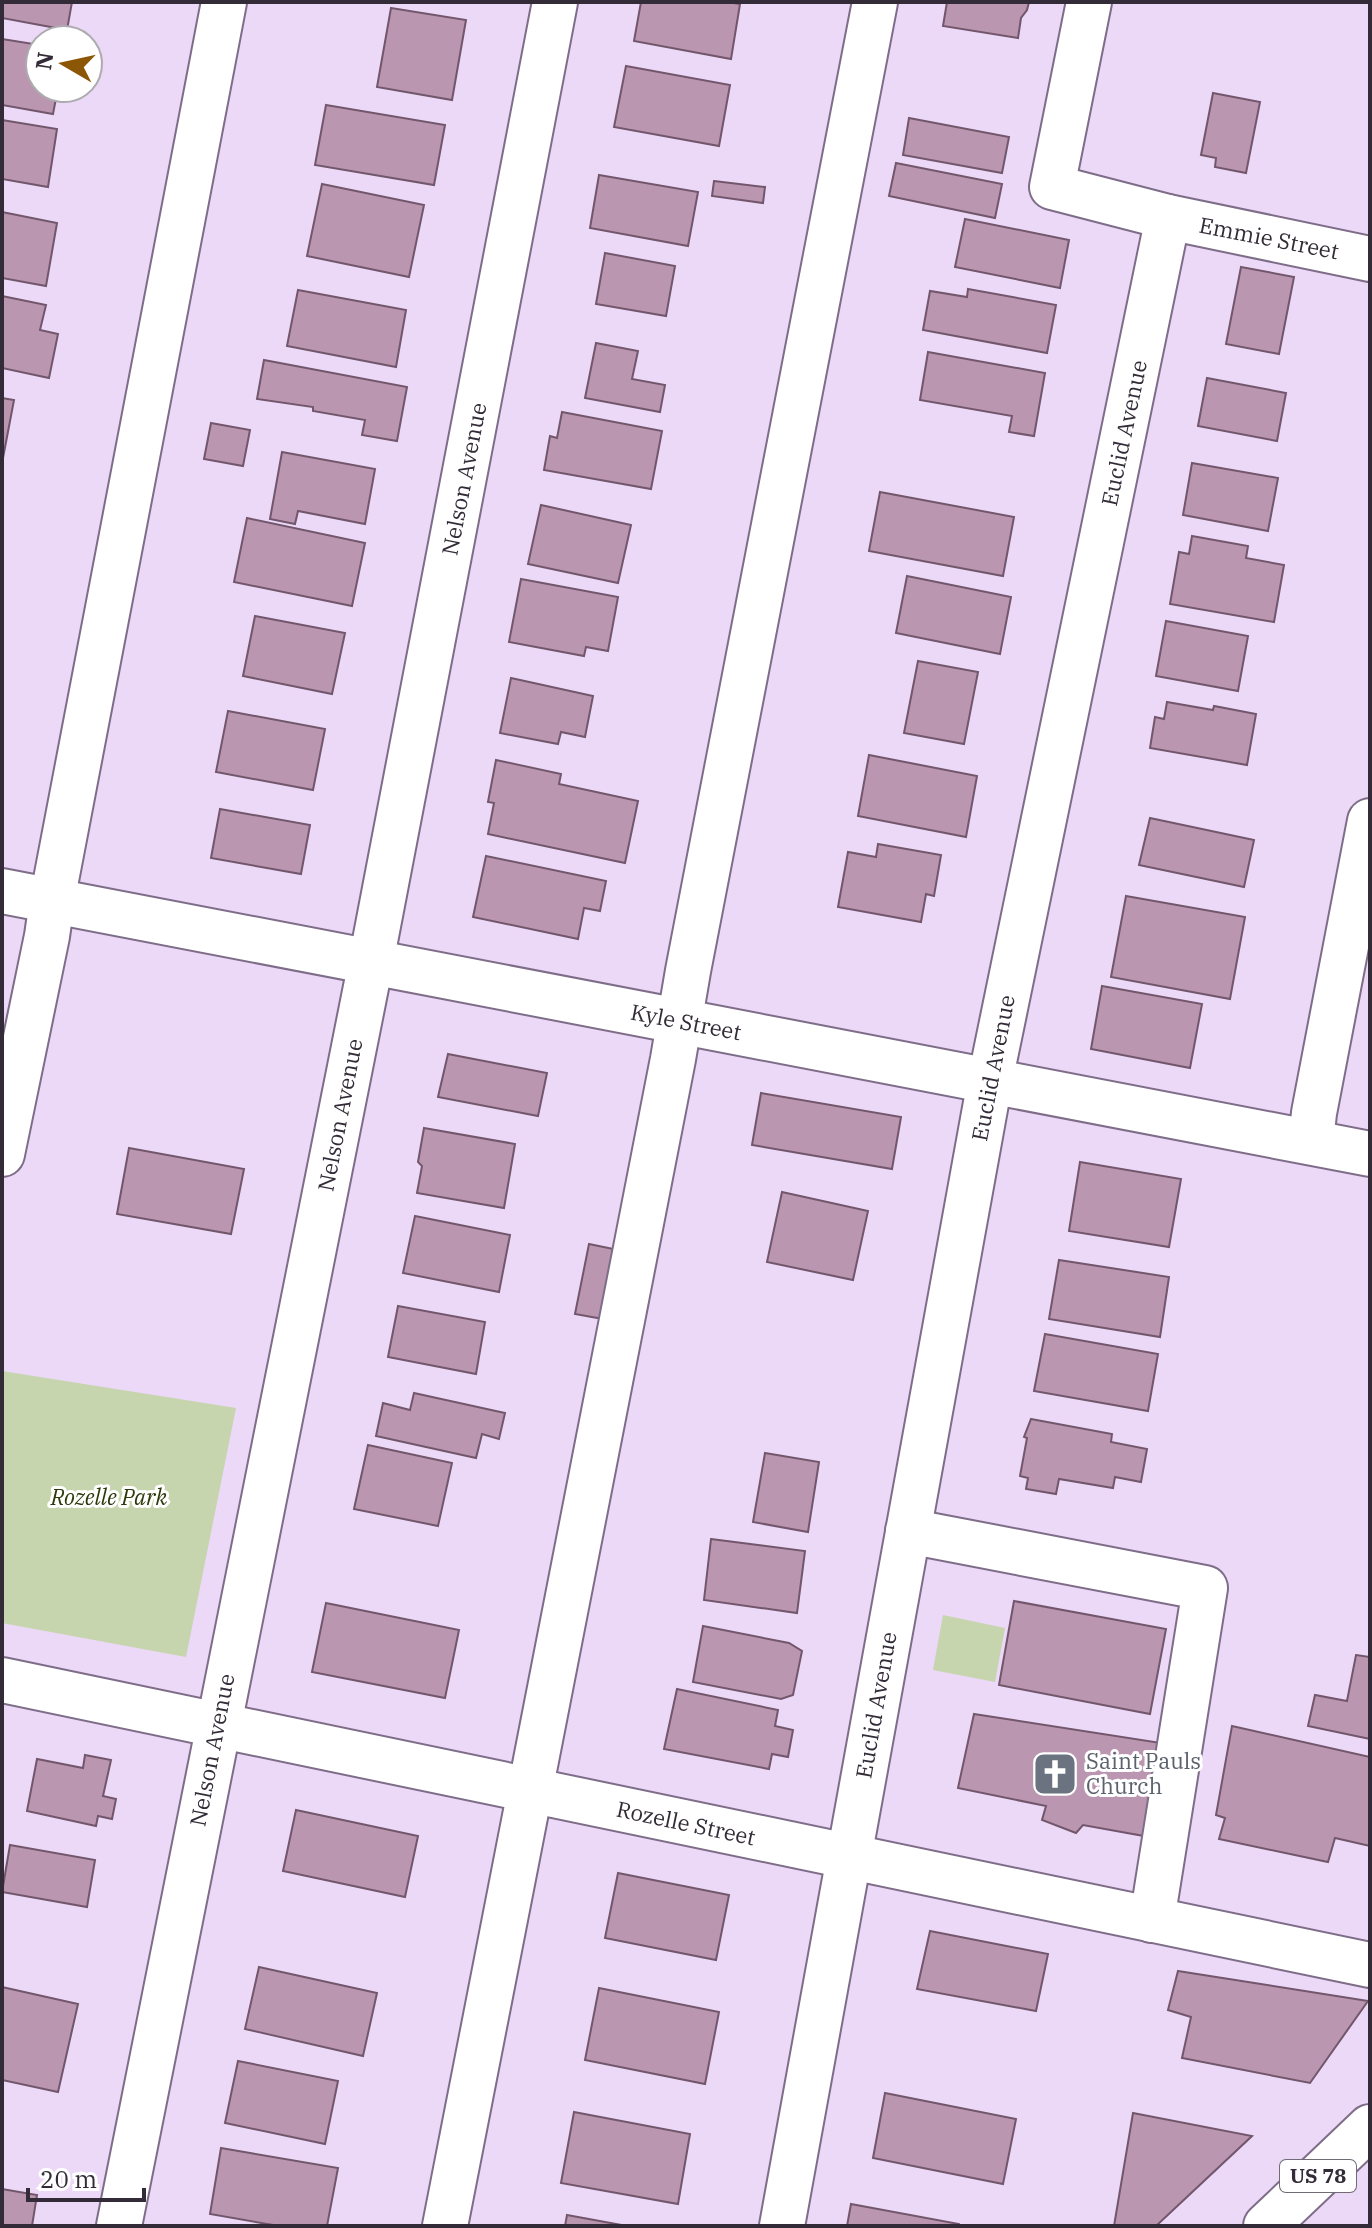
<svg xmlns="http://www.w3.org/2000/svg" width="1372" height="2228" font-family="'IBM Plex Serif',serif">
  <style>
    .green { fill: #c6d5ae }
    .building { fill: #bb96b1; stroke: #72576c; stroke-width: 2 }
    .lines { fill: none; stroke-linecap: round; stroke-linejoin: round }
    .minor-casing { stroke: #7e6d88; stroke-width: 48 }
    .major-casing { stroke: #7e6d88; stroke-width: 48 }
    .minor { stroke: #fff; stroke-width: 44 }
    .major { stroke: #fff; stroke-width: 44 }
    .labels { text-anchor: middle; stroke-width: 6; stroke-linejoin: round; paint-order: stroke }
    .shield { fill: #fff; stroke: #706b74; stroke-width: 2 }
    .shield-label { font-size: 20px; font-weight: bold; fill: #332c38 }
    .street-label { font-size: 22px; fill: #332c38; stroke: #fff }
    .park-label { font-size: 22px; font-style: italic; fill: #2c390a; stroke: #fff }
    .worship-label { font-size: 22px; fill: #5b616d; stroke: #fff; text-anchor: start }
  </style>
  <rect width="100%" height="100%" fill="#ecd8f7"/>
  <g class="green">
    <path d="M2,1371L236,1408L186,1657L2,1623Z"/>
    <path d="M943,1615L1005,1628L995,1682L933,1670Z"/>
  </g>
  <g class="building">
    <path d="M2,2H72L67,30L2,18Z"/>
    <path d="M641,2H727L740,4L731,59L634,41Z"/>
    <path d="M947,2H1029L1027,10L1021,18L1018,38L943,26Z"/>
    <path d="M391,8L466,20L452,100L377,87Z"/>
    <path d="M2,39L40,45V88H58L53,114L2,105Z"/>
    <path d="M626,66L730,85L719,146L614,127Z"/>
    <path d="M1213,93L1260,102L1246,173L1215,167L1216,158L1201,155Z"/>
    <path d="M326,105L445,125L434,185L315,165Z"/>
    <path d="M909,118L1009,137L1002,173L903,155Z"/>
    <path d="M2,120L57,129L48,187L2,179Z"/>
    <path d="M896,163L1002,184L995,218L889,196Z"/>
    <path d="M599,175L698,192L688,246L590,228Z"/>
    <path d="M714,181L765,187L763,203L712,196Z"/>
    <path d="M322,184L424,205L409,277L307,256Z"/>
    <path d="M2,212L57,223L46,286L2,278Z"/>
    <path d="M965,219L1069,240L1060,288L955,267Z"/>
    <path d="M605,253L675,266L666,316L596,304Z"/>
    <path d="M1241,267L1294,277L1279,354L1226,344Z"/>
    <path d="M968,289L1056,305L1047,353L923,330L930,291L967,297Z"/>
    <path d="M298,290L406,310L396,367L287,346Z"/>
    <path d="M2,296L46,305L40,330L58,334L49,378L2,368Z"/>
    <path d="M596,343L638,351L632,379L665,385L660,412L585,398Z"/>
    <path d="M928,352L1045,373L1034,436L1009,432L1012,416L920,400Z"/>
    <path d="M264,360L407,387L397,441L362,435L365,420L313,411V407L257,399Z"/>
    <path d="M1207,378L1286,393L1277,441L1198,426Z"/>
    <path d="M2,398L14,400L3,458H2Z"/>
    <path d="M562,412L662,431L651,489L544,470L550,436L557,438Z"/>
    <path d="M211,423L250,430L243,466L204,459Z"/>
    <path d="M282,452L375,469L365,524L298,511L295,524L270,519Z"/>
    <path d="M1192,463L1278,478L1268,531L1183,515Z"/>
    <path d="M880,492L1014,517L1003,576L869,551Z"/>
    <path d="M541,505L631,525L618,583L528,564Z"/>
    <path d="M247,518L365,543L352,606L234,582Z"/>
    <path d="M1192,536L1248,546L1246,558L1284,565L1274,622L1170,604L1179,552L1189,554Z"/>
    <path d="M907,576L1011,597L1000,654L896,633Z"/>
    <path d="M521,579L618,597L608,651L586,647L584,656L509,642Z"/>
    <path d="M255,616L345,633L332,694L243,676Z"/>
    <path d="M1166,621L1248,636L1238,691L1156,676Z"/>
    <path d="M918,661L978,672L964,744L904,733Z"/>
    <path d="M511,678L593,696L585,737L561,732L558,744L500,733Z"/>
    <path d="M1167,702L1213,710L1214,706L1256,714L1247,765L1150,748L1155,717L1164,719Z"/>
    <path d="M228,711L325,729L313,790L216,772Z"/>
    <path d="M869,755L977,776L966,837L858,816Z"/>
    <path d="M496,760L561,774L559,784L638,801L625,863L488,834L494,803L488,802Z"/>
    <path d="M220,809L310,825L301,874L211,858Z"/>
    <path d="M1150,818L1254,840L1244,887L1139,865Z"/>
    <path d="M878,844L941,855L934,896L926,894L921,922L838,907L848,852L876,857Z"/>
    <path d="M486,856L606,881L600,911L584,908L578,939L473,917Z"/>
    <path d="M1126,896L1245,917L1230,999L1111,977Z"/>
    <path d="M1102,986L1202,1004L1190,1068L1091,1049Z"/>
    <path d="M448,1054L547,1073L538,1116L438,1097Z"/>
    <path d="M761,1093L901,1117L892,1169L752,1145Z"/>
    <path d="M424,1128L515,1144L504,1208L417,1193L422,1166L418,1162Z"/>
    <path d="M129,1148L244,1169L231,1234L117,1214Z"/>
    <path d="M1080,1162L1181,1179L1169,1247L1069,1231Z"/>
    <path d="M782,1192L868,1211L853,1280L767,1262Z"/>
    <path d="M415,1216L510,1235L499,1292L403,1273Z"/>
    <path d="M589,1244L628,1252L614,1321L575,1314Z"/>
    <path d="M1059,1260L1169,1277L1160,1337L1049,1319Z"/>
    <path d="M398,1306L485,1322L476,1374L388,1357Z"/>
    <path d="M1045,1334L1158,1354L1148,1411L1034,1391Z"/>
    <path d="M414,1393L505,1413L499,1439L482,1434L476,1458L376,1436L383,1403L410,1410Z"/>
    <path d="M1031,1419L1112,1434L1111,1442L1147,1449L1141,1482L1115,1477L1113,1488L1059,1479L1056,1494L1026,1489L1028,1478L1020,1476L1027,1438L1024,1437Z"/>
    <path d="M368,1445L452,1463L438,1526L354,1509Z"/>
    <path d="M765,1453L819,1462L808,1532L753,1522Z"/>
    <path d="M711,1539L805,1551L797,1613L704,1600Z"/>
    <path d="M1014,1601L1166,1629L1150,1714L999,1685Z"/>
    <path d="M326,1603L459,1630L445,1698L312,1672Z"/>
    <path d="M703,1626L789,1643L802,1651L793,1695L781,1699L693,1682Z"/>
    <path d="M1356,1655L1370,1657V1739L1308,1726L1315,1695L1347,1701Z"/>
    <path d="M677,1689L778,1710L775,1726L793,1730L788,1757L772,1754L769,1769L664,1749Z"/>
    <path d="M974,1714L1161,1743L1144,1836L1083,1825L1076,1833L1042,1820L1046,1806L958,1788Z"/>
    <path d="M1232,1726L1370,1757V1846L1335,1838L1328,1862L1219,1839L1225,1818L1216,1815Z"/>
    <path d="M85,1755L111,1760L103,1796L116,1799L112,1819L98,1816L96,1826L27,1811L37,1759L83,1768Z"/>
    <path d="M296,1810L418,1836L405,1897L283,1871Z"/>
    <path d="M10,1845L95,1860L87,1907L2,1892Z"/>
    <path d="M618,1873L729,1895L716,1960L605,1938Z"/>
    <path d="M930,1931L1048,1954L1036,2011L917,1989Z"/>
    <path d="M259,1967L377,1993L363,2056L245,2029Z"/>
    <path d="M1178,1971L1368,2001L1310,2083L1182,2058L1191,2017L1168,2010Z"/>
    <path d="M2,1987L78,2004L58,2092L2,2080Z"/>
    <path d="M599,1988L719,2012L705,2084L585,2060Z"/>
    <path d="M238,2061L338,2081L325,2144L225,2123Z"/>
    <path d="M885,2093L1016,2119L1003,2184L873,2158Z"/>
    <path d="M574,2112L690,2134L678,2204L561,2183Z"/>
    <path d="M1133,2113L1252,2136L1156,2226H1114Z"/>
    <path d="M221,2148L338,2168L327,2226H279L210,2214Z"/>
    <path d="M2,2189L37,2195L32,2226H2Z"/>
    <path d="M851,2204L959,2224V2226H847Z"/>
    <path d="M567,2215L627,2226H565Z"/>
  </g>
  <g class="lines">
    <g class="minor-casing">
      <g id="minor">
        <path d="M1089,2L1052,187L1168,217L1370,259"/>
        <path d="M2,891L1370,1154"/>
        <path d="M1311,1142L1314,1113L1370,821"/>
        <path d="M2,1154L47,936L52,901L224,2"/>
        <path d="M908,1531L1205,1588L1152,1920"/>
        <path d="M2,1680L1370,1965"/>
        <path d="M119,2226L371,962L555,2"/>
        <path d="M445,2226L673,1059L688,971L875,2"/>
        <path d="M782,2226L990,1081L1168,217"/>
      </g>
    </g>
    <g class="major-casing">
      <path id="major" d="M1266,2226L1370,2127"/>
    </g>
    <use href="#minor" class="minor"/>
    <use href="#major" class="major"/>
  </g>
  <defs>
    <g id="church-square" transform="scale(2.3)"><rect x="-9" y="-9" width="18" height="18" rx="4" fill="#6b7280" stroke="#fff"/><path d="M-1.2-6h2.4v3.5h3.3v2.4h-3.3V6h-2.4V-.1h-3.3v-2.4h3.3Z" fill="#fff"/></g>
  </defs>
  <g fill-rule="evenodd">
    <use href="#church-square" x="1055" y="1774"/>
  </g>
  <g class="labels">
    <rect class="shield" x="1280" y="2160" width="76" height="32" rx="6"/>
    <g class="shield-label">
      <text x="1318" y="2183">US 78</text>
    </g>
    <g class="street-label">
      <text transform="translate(1269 238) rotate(11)" y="8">Emmie Street</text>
      <text transform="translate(1124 433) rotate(-78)" y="8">Euclid Avenue</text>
      <text transform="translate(464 479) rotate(-79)" y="8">Nelson Avenue</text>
      <text transform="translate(686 1022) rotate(11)" y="8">Kyle Street</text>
      <text transform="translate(993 1068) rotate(-79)" y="8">Euclid Avenue</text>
      <text transform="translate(340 1115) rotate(-79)" y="8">Nelson Avenue</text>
      <text transform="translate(876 1705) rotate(-80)" y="8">Euclid Avenue</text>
      <text transform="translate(212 1750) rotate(-79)" y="8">Nelson Avenue</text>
      <text transform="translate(686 1823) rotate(12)" y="8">Rozelle Street</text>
    </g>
    <g class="park-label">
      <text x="109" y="1505">Rozelle Park</text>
    </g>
    <g class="worship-label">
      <text x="1086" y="1769">Saint Pauls<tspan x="1086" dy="25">Church</tspan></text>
    </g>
  </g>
  <rect width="1372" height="2228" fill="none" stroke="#332c38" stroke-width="8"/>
  <g transform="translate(64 64) rotate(279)"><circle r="38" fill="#ffffff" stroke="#adabaf" stroke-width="2"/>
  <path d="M0-6L14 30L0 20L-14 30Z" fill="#8c5607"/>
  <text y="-12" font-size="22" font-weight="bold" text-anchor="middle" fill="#332c38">N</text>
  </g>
  <path d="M28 2188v12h116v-12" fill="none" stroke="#332c38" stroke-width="4"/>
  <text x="40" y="2188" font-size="24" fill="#332c38" stroke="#ffffff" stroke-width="6" paint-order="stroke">20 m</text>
</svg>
